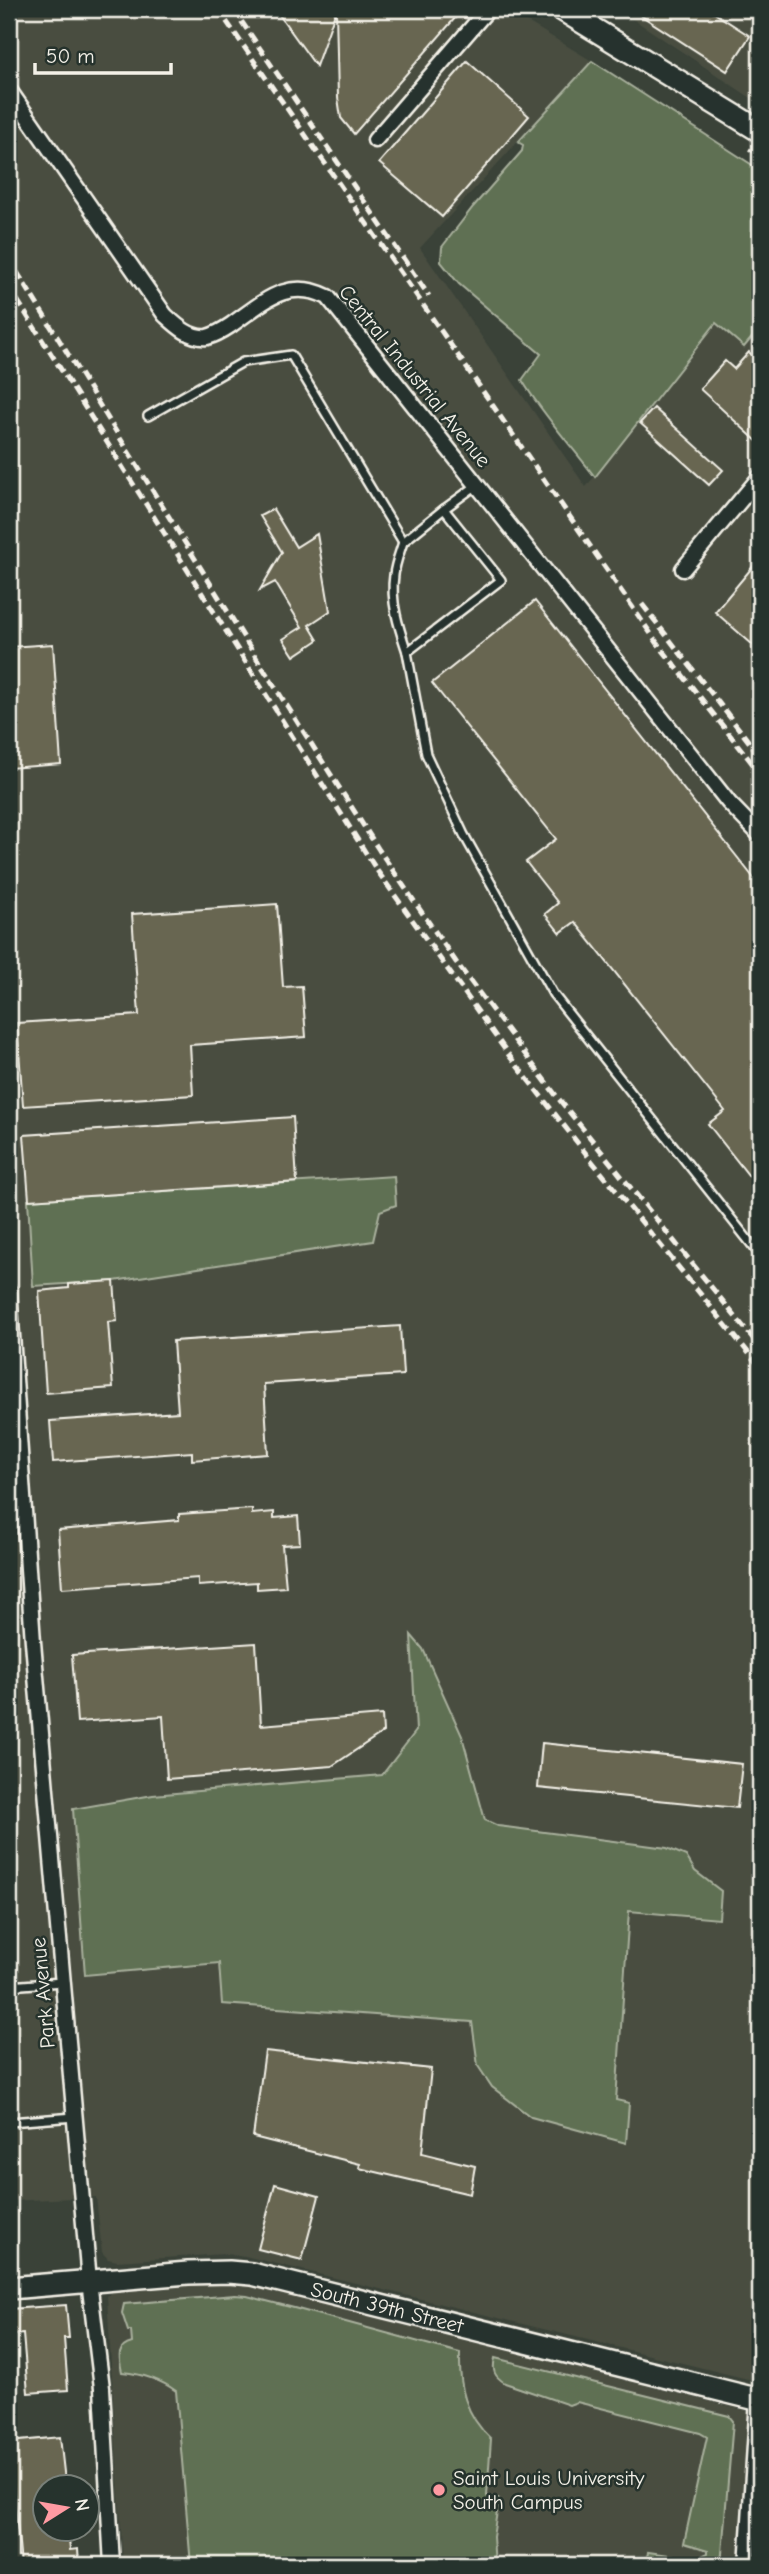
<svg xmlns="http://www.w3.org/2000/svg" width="769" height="2574" font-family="'Comic Neue',sans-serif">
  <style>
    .built { fill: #484d40 }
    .green { fill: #5e7052; stroke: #a9b09d; stroke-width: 2 }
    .building { fill: #676651; stroke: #f4f1e8; stroke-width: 2 }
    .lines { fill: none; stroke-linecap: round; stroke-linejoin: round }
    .lane-casing { stroke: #f4f1e8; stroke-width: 12 }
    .street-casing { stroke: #f4f1e8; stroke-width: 19 }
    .secondary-casing { stroke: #f4f1e8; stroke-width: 26 }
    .path { stroke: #f4f1e8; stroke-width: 3.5; stroke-dasharray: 7 5; stroke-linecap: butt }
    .lane { stroke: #26332d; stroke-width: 7 }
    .street { stroke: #26332d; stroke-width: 14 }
    .secondary { stroke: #26332d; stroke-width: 21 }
    .rail { stroke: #f4f1e8; stroke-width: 5; stroke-dasharray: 10 5; stroke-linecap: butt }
    .poi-dot { fill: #ff9aa2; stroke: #26332d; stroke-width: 2.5 }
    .labels { text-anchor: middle; stroke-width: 5; stroke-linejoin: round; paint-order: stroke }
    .street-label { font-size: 21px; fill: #f4f1e8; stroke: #26332d }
    .poi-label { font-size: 21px; fill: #f4f1e8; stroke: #26332d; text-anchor: start }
  </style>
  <rect width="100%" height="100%" fill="#3a4238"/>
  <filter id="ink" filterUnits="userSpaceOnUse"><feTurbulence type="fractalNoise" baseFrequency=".0143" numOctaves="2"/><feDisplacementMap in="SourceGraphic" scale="14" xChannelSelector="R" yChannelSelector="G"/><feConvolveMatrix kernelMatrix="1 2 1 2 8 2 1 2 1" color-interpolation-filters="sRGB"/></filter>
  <g filter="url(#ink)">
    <g class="built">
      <path d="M9,9H506L592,61L420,248L586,487L716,322L744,347L760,328V2382L245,2256L225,2254L117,2261L108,2259L102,2252L96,2197L9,2201Z"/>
      <path d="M618,9H760V104Z"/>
      <path d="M225,2282L245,2285L760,2414V2565H123L107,2296L114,2291Z"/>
    </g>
    <g class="green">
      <path d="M592,61L760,170V328L744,347L716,323L595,477C571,445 542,414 522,380L541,354L459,284L441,262L442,247L473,207L522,151L523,145L518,142Z"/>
      <path d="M394,1176L396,1205L380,1211L373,1241L114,1281L33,1286L28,1200Z"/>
      <path d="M411,1635L423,1649L462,1736L485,1820L498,1826L667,1848L686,1856L695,1871L721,1891L719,1919L629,1911L616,2100L629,2103L626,2143L531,2117L492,2087L478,2066L472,2022L222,2004L219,1963L85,1975L73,1809L153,1795L382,1775L416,1731Z"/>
      <path d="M235,2295L247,2296L294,2308L460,2353C459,2387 465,2415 491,2439L487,2496L499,2499L493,2537L495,2565H191L176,2391C160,2379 141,2374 122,2372C119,2358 116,2347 132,2343L131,2331H128L122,2313L124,2304Z"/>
      <path d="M495,2358L729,2416L733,2421L721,2565H646L648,2552L696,2559L708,2553V2550L684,2543L707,2437L700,2433L577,2402L569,2405L505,2383C494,2376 492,2371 495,2358Z"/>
    </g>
    <g class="building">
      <path d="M275,9H463L354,134L341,118L338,98L336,10L316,66Z"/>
      <path d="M631,9H708L750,36L727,71Z"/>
      <path d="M467,61L529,116L442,217L379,163Z"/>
      <path d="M749,352L760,363V444L700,389L725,361L734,369Z"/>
      <path d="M654,408L723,470L709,485L640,423Z"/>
      <path d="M273,509L296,547L317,534L330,611L309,625L318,640L294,656L283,639L302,627L275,582L260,590L282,552L260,516Z"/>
      <path d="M760,558V651L715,612Z"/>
      <path d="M535,601L760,886V1190L708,1124L725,1111L575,922L560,933L545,914L558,903L526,862L556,839L432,683Z"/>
      <path d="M53,644L61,764L9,768V647Z"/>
      <path d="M277,904L283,987L302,986L306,1037L190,1045L193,1095L23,1106L17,1023L139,1015L132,914Z"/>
      <path d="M293,1117L297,1182L29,1200L24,1135Z"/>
      <path d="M114,1281L117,1321L108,1322L113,1388L46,1393L39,1291L69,1288V1284Z"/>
      <path d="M400,1326L403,1375L264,1384L268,1454L192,1460V1452L53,1462L50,1421L178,1412L173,1341Z"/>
      <path d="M252,1509V1514L274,1512V1518L298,1516L300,1544L282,1545L286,1587L257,1589V1582L198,1586V1578L62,1588L58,1530L179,1520V1514Z"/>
      <path d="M256,1643L261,1725L382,1715L383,1732L332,1766L167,1779L163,1716L77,1722L72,1655Z"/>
      <path d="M542,1743L742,1764L737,1808L538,1788Z"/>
      <path d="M265,2051L431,2069L422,2153L475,2166L470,2194L359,2168L360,2164L253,2137Z"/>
      <path d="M275,2184L319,2196L302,2260L258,2249Z"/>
      <path d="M66,2305L69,2338H64L68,2390L28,2393L23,2334L9,2335V2309Z"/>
      <path d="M60,2437L65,2481L46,2483V2529H68L70,2550L78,2549L79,2565H21L9,2442Z"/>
    </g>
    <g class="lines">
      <g class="lane-casing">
        <g id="lane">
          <path d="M148,416L243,362L291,355L403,542L444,509"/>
          <path d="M477,485L444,509L501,580L407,652L426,754L464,835L553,994L760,1255"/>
          <path d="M403,542C400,552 395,564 394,575C390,601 399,628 407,652"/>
          <path d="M9,1986L62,1982"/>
          <path d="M9,2122L75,2117"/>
        </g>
      </g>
      <g class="street-casing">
        <g id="street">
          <path d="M9,90L165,315C176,325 190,339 207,337C215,335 225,329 231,325C264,302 287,277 328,297L729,803L760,835"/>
          <path d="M375,140L488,9"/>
          <path d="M683,569L760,477"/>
          <path d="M9,1291L33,1642L89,2281L102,2388L112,2565"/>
          <path d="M747,2565L758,2400"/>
        </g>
      </g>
      <g class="secondary-casing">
        <g id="secondary">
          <path d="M561,9L760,131"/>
          <path id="s1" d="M9,2288L188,2273L229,2272L252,2274L760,2400"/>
        </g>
      </g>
      <g class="path">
        <path d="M525,9L544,21"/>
        <path d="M749,149L760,156"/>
      </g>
      <use href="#lane" class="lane"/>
      <use href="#street" class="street"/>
      <use href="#secondary" class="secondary"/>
      <g class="rail">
        <path d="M218,9L658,644L760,773"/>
        <path d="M233,9L429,296"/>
        <path d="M9,259L254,654L379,850L456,962L558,1098L760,1347"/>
        <path d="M9,287L376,869L511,1058L591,1160L760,1367"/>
        <path d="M642,604L760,756"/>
      </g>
    </g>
  </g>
  <circle class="poi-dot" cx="439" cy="2490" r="7"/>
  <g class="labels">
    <g class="street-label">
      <text transform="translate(415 376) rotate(51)" y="7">Central Industrial Avenue</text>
      <text transform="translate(43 1993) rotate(-95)" y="7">Park Avenue</text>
      <text dy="7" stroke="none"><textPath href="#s1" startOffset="383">South 39th Street</textPath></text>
    </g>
    <g class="poi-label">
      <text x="453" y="2485">Saint Louis University<tspan x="453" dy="24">South Campus</tspan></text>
    </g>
  </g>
  <rect width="769" height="2574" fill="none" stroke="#26332d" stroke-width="35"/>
  <rect x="18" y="18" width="734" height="2539" fill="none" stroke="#f4f1e8" stroke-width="2.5" filter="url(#ink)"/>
  <g transform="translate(66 2508) rotate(79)"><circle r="33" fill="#26332d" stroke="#787f78" stroke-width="2"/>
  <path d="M0-5L12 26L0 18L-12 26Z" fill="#ff9aa2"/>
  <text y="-10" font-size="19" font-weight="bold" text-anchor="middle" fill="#f4f1e8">N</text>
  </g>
  <path d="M35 63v10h136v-10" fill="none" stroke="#f4f1e8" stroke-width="3.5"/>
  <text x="46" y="63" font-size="21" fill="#f4f1e8" stroke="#26332d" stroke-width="5" paint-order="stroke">50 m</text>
</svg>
